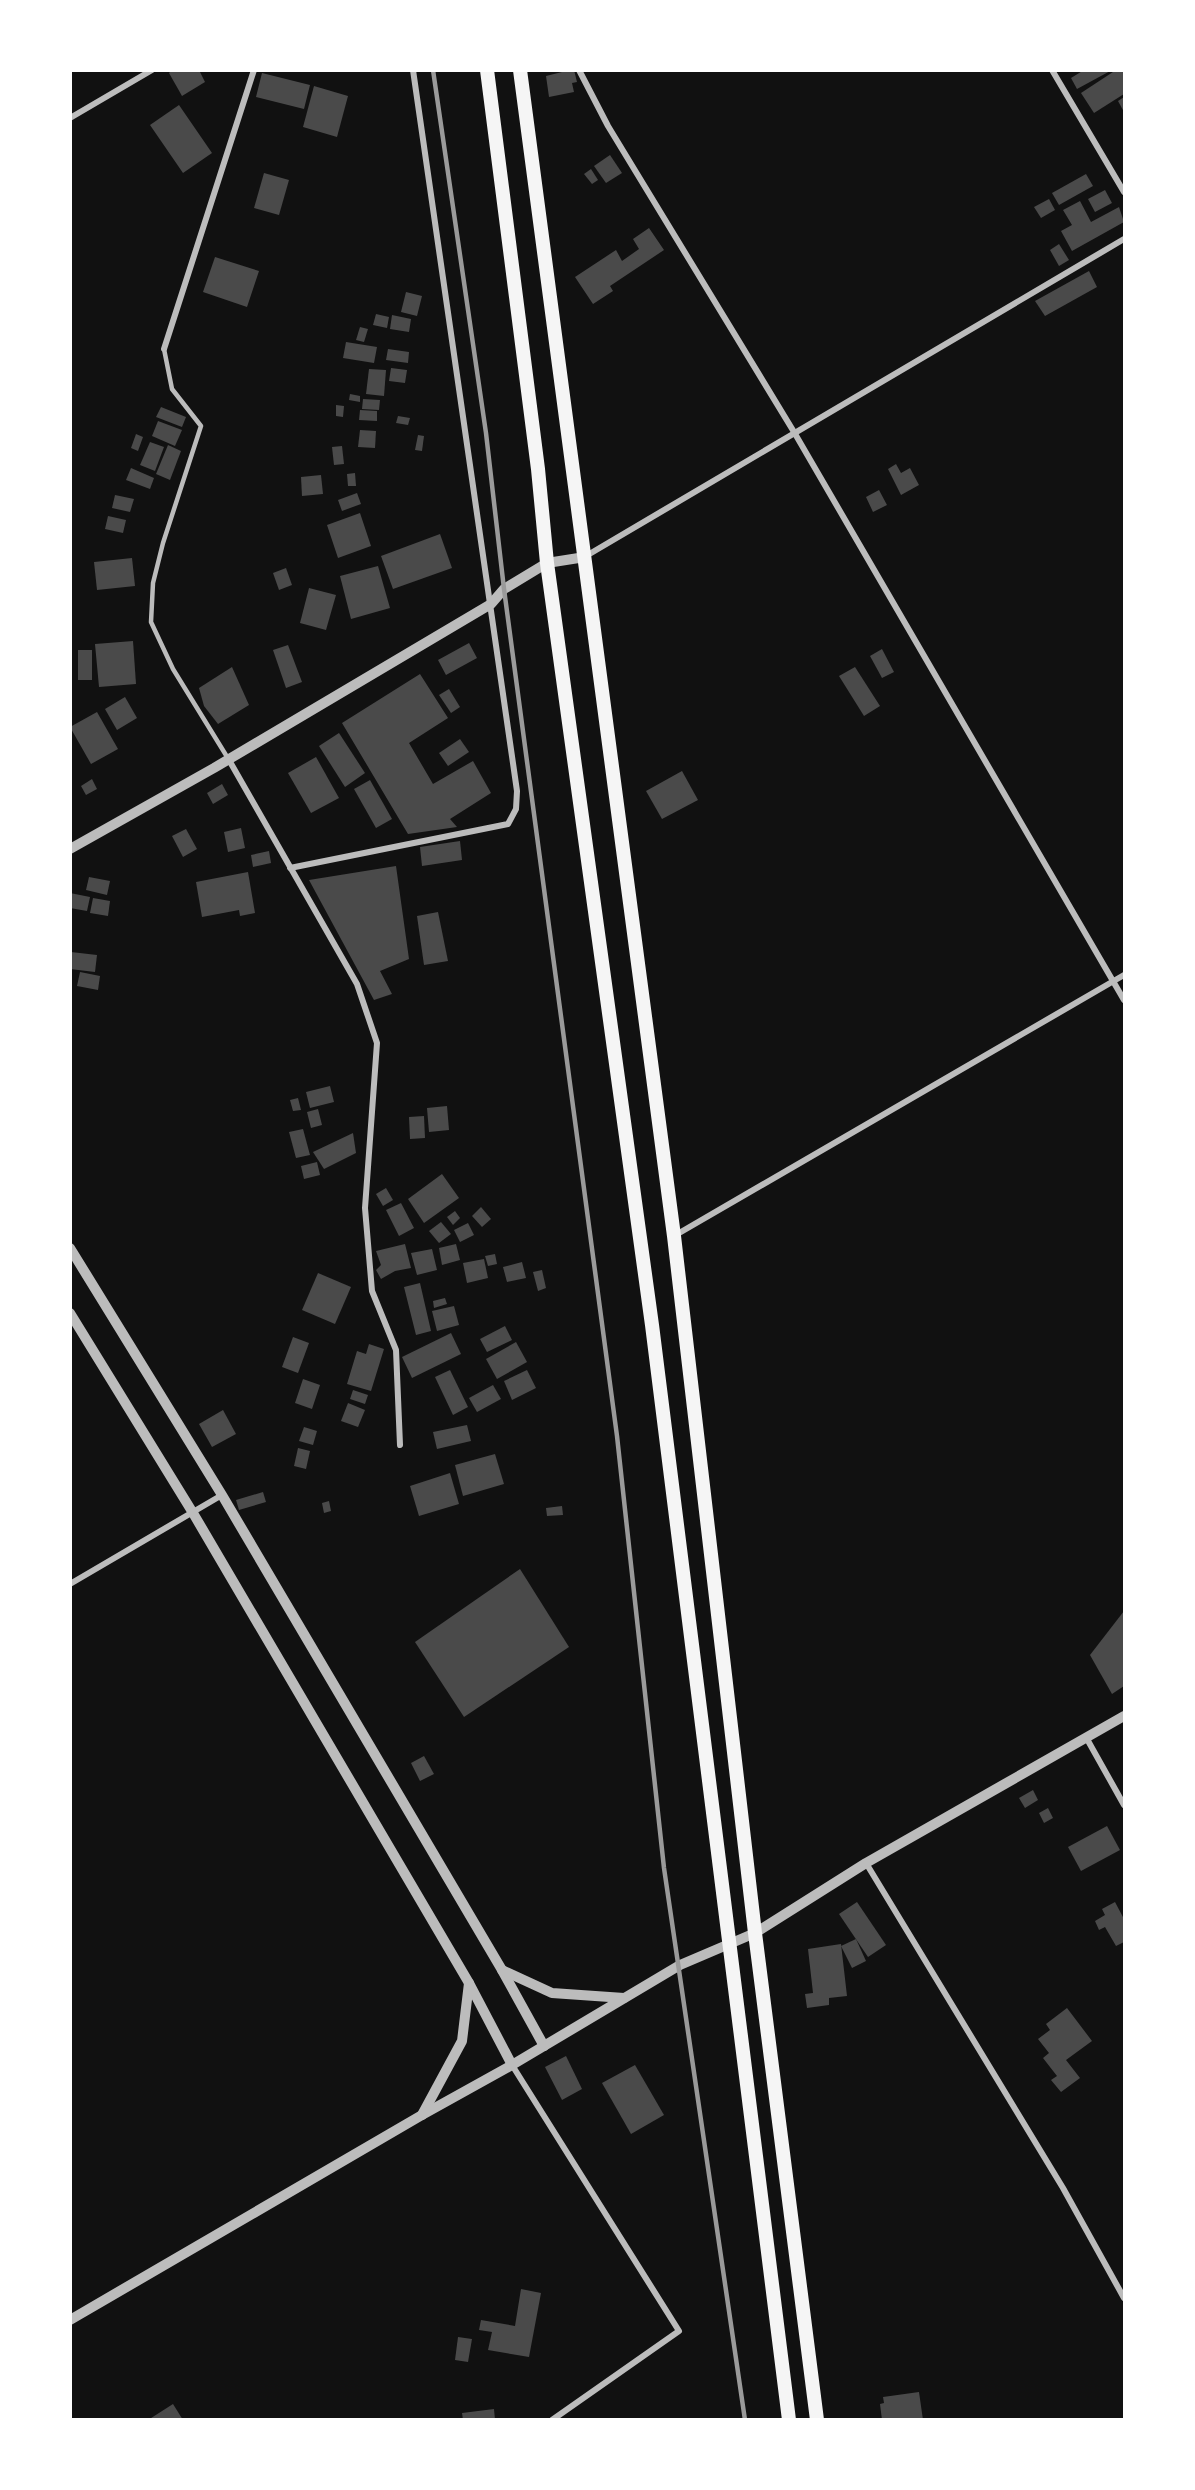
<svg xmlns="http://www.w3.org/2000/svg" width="1195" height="2490" font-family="Lato,sans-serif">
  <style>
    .building { fill: #4a4a4a }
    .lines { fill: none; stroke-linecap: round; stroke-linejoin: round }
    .service { stroke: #bcbcbc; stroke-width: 4.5 }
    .minor { stroke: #bcbcbc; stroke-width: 6 }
    .tertiary { stroke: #bcbcbc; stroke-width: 10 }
    .primary { stroke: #f5f5f5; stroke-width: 14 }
    .rail { stroke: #9a9a9a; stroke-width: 4.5 }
  </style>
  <rect width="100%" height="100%" fill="#111"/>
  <g class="building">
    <path d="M172,70H199L205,82L182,96L169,73Z"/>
    <path d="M570,70H574L577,82L572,83L574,92L549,97L546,76Z"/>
    <path d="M1084,70H1112L1077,89L1071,78Z"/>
    <path d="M1116,70H1124V94L1094,113L1081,93Z"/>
    <path d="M262,73L310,85L304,109L256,97Z"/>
    <path d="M314,86L348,96L337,137L303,127Z"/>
    <path d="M1124,97V112L1118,101Z"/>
    <path d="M179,105L212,153L183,173L150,125Z"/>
    <path d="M610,155L622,173L606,183L594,166Z"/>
    <path d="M591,169L598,180L592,184L584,174Z"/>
    <path d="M264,173L289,180L279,215L254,208Z"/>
    <path d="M1086,174L1093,186L1059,205L1052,193Z"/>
    <path d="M1105,190L1112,203L1095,212L1088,199Z"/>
    <path d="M1049,199L1055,210L1041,218L1034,207Z"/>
    <path d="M1080,201L1091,222L1119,207L1124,222L1072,251L1061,231L1072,225L1063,210Z"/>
    <path d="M649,228L664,250L610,286L613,291L593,304L575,277L616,250L622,261L639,249L633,239Z"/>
    <path d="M1059,244L1069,260L1059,266L1050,250Z"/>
    <path d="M215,257L259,271L247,307L203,292Z"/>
    <path d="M1089,271L1097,287L1045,316L1035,301Z"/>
    <path d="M406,292L422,296L417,316L401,312Z"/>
    <path d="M376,314L389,317L387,328L373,325Z"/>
    <path d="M392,315L411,319L409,332L390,329Z"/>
    <path d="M360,327L368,329L364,342L356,340Z"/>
    <path d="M346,342L377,347L374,363L343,358Z"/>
    <path d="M388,349L409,352L408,363L386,360Z"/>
    <path d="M391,368L407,370L405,383L389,381Z"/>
    <path d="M369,369L386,370L384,396L366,394Z"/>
    <path d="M350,394L360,396V402L349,400Z"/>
    <path d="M363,399L380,400L379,410L362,409Z"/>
    <path d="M336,405L344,406L343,417L336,416Z"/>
    <path d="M161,407L186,417L182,427L156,417Z"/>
    <path d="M360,410L377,411V421L359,420Z"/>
    <path d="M398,416L410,418L408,425L396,423Z"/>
    <path d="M158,421L182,430L175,446L152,436Z"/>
    <path d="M360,430L376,431L375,448L358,447Z"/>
    <path d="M136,434L143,437L138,451L131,448Z"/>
    <path d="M418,435L424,436L422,451L415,450Z"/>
    <path d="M150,442L164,447L155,471L140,465Z"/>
    <path d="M168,445L181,451L170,480L156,474Z"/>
    <path d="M342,446L344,464L334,465L332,447Z"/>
    <path d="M896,464L901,473L910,468L919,485L901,495L888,469Z"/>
    <path d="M131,468L154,478L150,489L126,480Z"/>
    <path d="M355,473L356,486H348L347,474Z"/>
    <path d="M321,475L323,494L302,496L301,477Z"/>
    <path d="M879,490L887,505L873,512L866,497Z"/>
    <path d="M357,493L361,504L342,511L338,500Z"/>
    <path d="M115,495L134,499L130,512L112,508Z"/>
    <path d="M360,513L371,546L338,558L327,525Z"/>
    <path d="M108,516L126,520L123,533L105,529Z"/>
    <path d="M440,534L452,568L393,589L381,556Z"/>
    <path d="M132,558L135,586L97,590L94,562Z"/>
    <path d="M378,566L390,608L351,619L340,576Z"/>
    <path d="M286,568L292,585L279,590L273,573Z"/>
    <path d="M309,588L336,595L326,630L300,623Z"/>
    <path d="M133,641L136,684L99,687L95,644Z"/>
    <path d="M469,643L477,658L446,675L438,660Z"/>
    <path d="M288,645L302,682L286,688L273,650Z"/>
    <path d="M882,649L894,672L882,678L870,656Z"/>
    <rect x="78" y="650" width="14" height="30"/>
    <path d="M232,667L249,705L218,724L204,706L199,688Z"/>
    <path d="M855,667L880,706L864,716L839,676Z"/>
    <path d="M420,674L448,718L409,743L433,784L473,761L491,793L450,819L457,827L408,834L342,723Z"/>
    <path d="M449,689L460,707L451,713L439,695Z"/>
    <path d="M125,697L137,718L117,730L105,709Z"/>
    <path d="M97,712L118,749L91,764L70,727Z"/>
    <path d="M339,733L365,773L345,787L319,746Z"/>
    <path d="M460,739L469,752L448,766L439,753Z"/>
    <path d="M316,757L339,798L311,813L288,773Z"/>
    <path d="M682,771L698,800L662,819L646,791Z"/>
    <path d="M92,779L97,789L86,795L81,786Z"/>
    <path d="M370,780L392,819L376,828L354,789Z"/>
    <path d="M222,784L228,795L213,804L207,793Z"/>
    <path d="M241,828L245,848L228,852L224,832Z"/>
    <path d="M186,829L197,849L183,857L172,836Z"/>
    <path d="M460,841L462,860L422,866L420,847Z"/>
    <path d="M269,851L271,863L253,867L251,855Z"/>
    <path d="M396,866L409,959L380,971L392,994L374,1000L309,880Z"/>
    <path d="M248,872L255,913L240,916L239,910L202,917L196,882Z"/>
    <path d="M89,877L110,881L107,895L86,890Z"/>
    <path d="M70,893L90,897L87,911L70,908Z"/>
    <path d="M93,898L110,901L108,916L90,913Z"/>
    <path d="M438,912L448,961L424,965L417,916Z"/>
    <path d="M71,952L97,955L95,972L70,969Z"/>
    <path d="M80,972L100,976L98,990L77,986Z"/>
    <path d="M330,1086L334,1102L310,1108L306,1092Z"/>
    <path d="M298,1098L301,1110L293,1111L290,1100Z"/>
    <path d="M447,1106L449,1130L429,1132L427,1108Z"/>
    <path d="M318,1109L322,1125L311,1128L307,1112Z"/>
    <path d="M424,1116L425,1138L410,1139L409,1117Z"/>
    <path d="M303,1129L310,1155L296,1158L289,1132Z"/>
    <path d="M353,1133L356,1153L324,1169L313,1152Z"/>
    <path d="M317,1162L320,1175L304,1179L301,1166Z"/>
    <path d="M442,1174L459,1198L424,1223L408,1199Z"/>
    <path d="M386,1188L393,1200L383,1206L376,1194Z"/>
    <path d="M401,1203L414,1228L399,1236L386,1210Z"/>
    <path d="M481,1207L491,1219L482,1227L472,1216Z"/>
    <path d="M455,1211L460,1218L453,1225L447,1217Z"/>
    <path d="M441,1222L451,1234L439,1243L429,1231Z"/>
    <path d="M468,1223L474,1235L460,1242L454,1230Z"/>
    <path d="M405,1244L411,1268L395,1271L381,1279L376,1270L381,1265L376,1251Z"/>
    <path d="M456,1244L460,1260L442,1265L439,1248Z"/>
    <path d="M432,1249L437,1270L417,1275L411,1253Z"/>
    <path d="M495,1254L497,1264L488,1266L485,1256Z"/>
    <path d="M484,1259L488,1278L467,1283L463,1263Z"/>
    <path d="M522,1262L526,1278L507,1282L503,1267Z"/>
    <path d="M542,1270L546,1288L538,1291L533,1272Z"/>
    <path d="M318,1273L351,1287L335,1324L302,1310Z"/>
    <path d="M420,1283L431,1331L416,1335L404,1287Z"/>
    <path d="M445,1298L447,1304L434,1308L433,1301Z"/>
    <path d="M454,1306L459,1325L437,1331L432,1311Z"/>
    <path d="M505,1326L512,1340L487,1352L480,1339Z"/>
    <path d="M451,1333L461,1354L412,1378L402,1357Z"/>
    <path d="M293,1337L309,1343L298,1373L282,1367Z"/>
    <path d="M516,1342L527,1362L497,1379L486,1359Z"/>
    <path d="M369,1344L384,1349L371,1391L347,1384L357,1351L366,1354Z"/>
    <path d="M450,1370L468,1407L453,1415L435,1377Z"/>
    <path d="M527,1370L536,1388L512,1400L504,1381Z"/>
    <path d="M303,1379L320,1385L312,1409L295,1403Z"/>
    <path d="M493,1385L501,1399L477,1412L469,1398Z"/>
    <path d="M353,1390L368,1395L365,1404L350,1399Z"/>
    <path d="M348,1403L365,1410L358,1427L341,1421Z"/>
    <path d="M223,1410L236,1434L212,1447L199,1424Z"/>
    <path d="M467,1425L471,1441L437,1449L433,1432Z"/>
    <path d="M304,1427L317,1431L313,1445L299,1441Z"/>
    <path d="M298,1448L310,1451L306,1469L294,1466Z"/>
    <path d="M495,1454L504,1484L463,1496L455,1465Z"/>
    <path d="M450,1473L459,1504L419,1516L410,1486Z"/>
    <path d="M263,1492L266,1502L239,1510L236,1500Z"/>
    <path d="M329,1501L331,1511L324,1513L322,1503Z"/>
    <path d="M562,1506L563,1515L547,1516L546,1508Z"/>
    <path d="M520,1569L569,1647L464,1717L415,1642Z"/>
    <path d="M1124,1611V1686L1112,1694L1090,1655Z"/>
    <path d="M424,1756L434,1774L420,1781L411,1763Z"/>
    <path d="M1033,1790L1038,1800L1025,1808L1019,1798Z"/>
    <path d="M1048,1808L1053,1818L1044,1823L1039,1813Z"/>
    <path d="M1107,1826L1120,1850L1081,1871L1068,1847Z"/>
    <path d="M857,1902L886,1945L868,1957L839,1914Z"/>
    <path d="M1115,1902L1124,1919V1942L1116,1946L1105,1927L1099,1930L1095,1921L1105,1915L1102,1909Z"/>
    <path d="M856,1939L866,1961L852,1968L841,1946Z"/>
    <path d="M841,1944L847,1996L829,1998V2005L807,2008L805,1994L813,1993L808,1949Z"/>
    <path d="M1067,2008L1092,2041L1066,2060L1080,2078L1061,2092L1051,2080L1057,2076L1043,2058L1049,2053L1038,2039L1050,2030L1046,2024Z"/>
    <path d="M566,2056L582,2089L562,2100L545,2067Z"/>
    <path d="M635,2065L664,2115L631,2134L602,2083Z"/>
    <path d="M521,2289L541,2293L529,2357L488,2350L492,2332L479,2330L481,2320L515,2326Z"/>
    <path d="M458,2337L472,2339L468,2362L455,2360Z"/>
    <path d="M919,2392L923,2420H882L880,2404L884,2403L883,2397Z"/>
    <path d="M173,2404L183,2420H148Z"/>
    <path d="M494,2409L495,2420H463L462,2413Z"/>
  </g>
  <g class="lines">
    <path class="service" d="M164,349L172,389L201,426L163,543L153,583L151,622L173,669L229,760"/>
    <g class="minor">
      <path d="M579,70L608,126L794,432L1124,1000"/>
      <path d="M1052,70L1124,192"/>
      <path d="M70,118L152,70"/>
      <path d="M164,349L254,70"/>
      <path d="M586,556L1124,239"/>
      <path d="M229,760L357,984L377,1043L365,1208L372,1291L396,1350L400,1445"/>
      <path d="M290,868L508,824L516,809L517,791L413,70"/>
      <path d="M674,1236L1124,975"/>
      <path d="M70,1584L222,1495"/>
      <path d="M1087,1739L1124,1805"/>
      <path d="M866,1863L1063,2188L1124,2298"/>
      <path d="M512,2065L679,2331L552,2420"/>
    </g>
    <g class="tertiary">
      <path d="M70,849L214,768L491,604L504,589L547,563L585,557"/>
      <path d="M70,1248L222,1495L502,1970L544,2046"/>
      <path d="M70,1313L193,1513L469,1983L512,2065"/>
      <path d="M502,1970L552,1993L624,1998"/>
      <path d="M422,2115L462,2041L469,1983"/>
      <path d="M70,2320L422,2115L512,2065L680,1965L755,1933L866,1863L1124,1716"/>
    </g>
    <g class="primary">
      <path d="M487,70L538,469L547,563L652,1325L789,2420"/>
      <path d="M520,70L674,1236L755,1933L817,2420"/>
    </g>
    <path class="rail" d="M433,70L486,433L504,589L617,1436L664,1868L745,2420"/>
  </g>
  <rect width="1195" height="2490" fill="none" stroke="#ffffff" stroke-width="144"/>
</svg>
